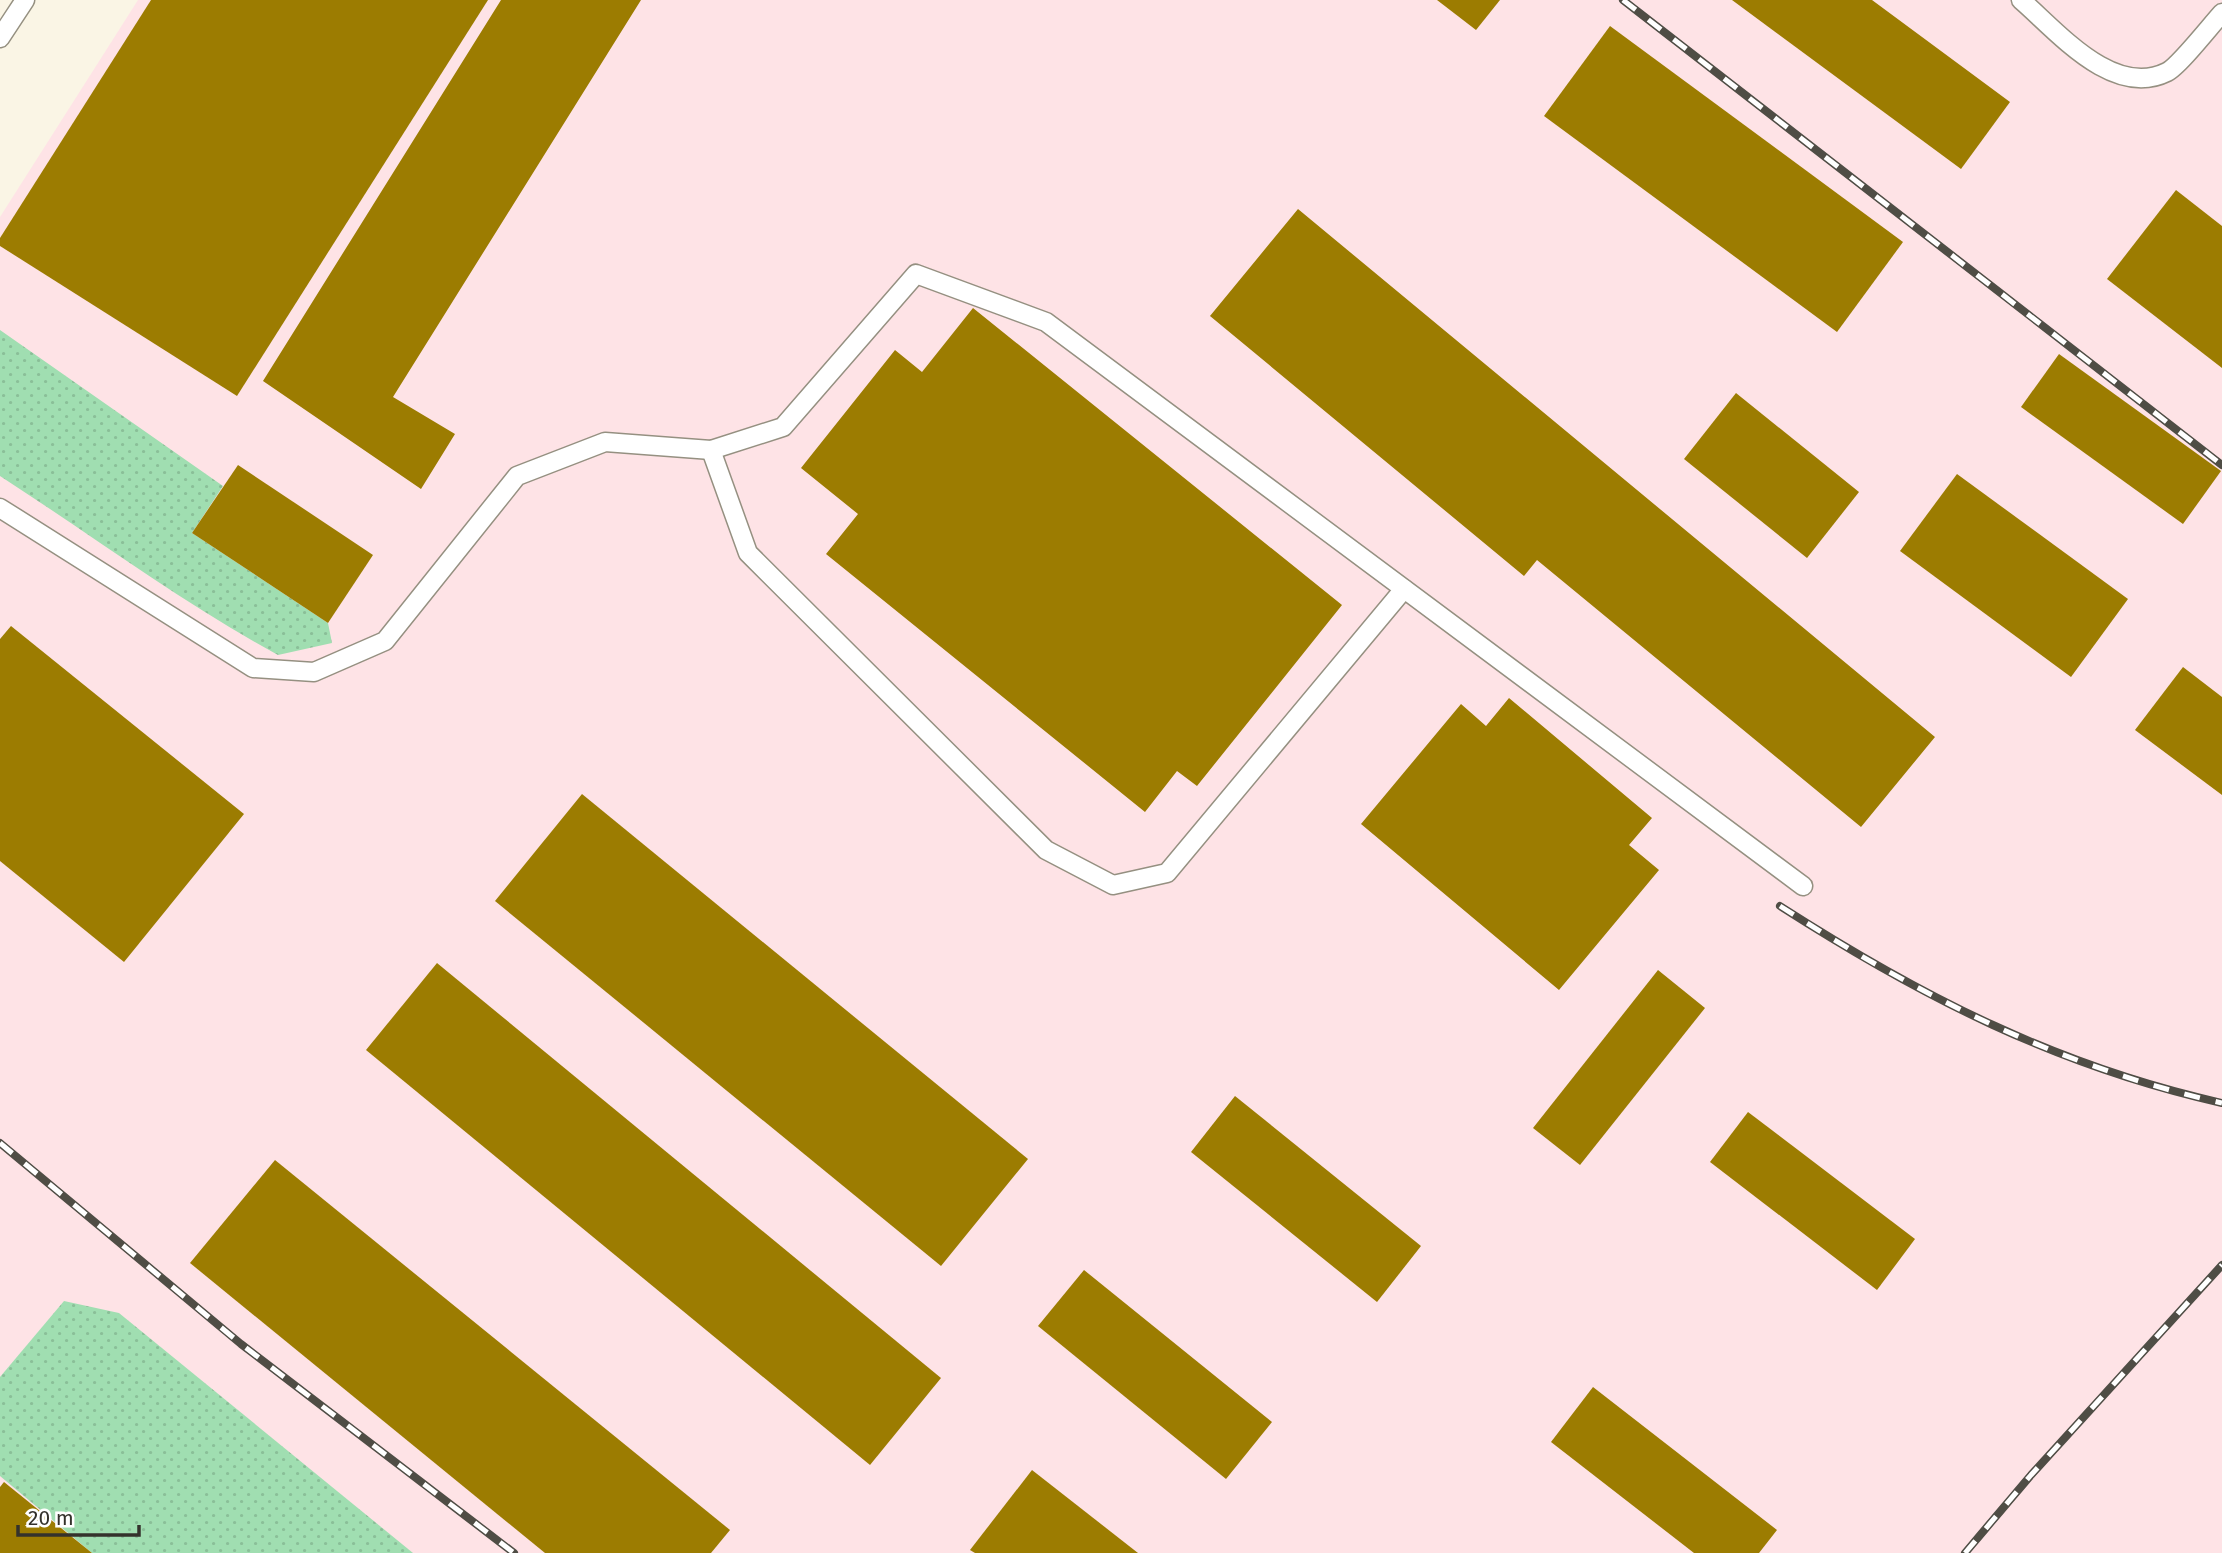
<svg xmlns="http://www.w3.org/2000/svg" width="2222" height="1553" font-family="'Fira Sans',sans-serif">
  <style>
    .industrial { fill: #fee3e6 }
    .grass { fill: url(#grass-dots) }
    .building { fill: #9c7c01 }
    .lines { fill: none; stroke-linecap: round; stroke-linejoin: round }
    .lane-casing { stroke: #959081; stroke-width: 21 }
    .lane { stroke: #fff; stroke-width: 18 }
    .rail-casing { stroke: #4f4d45; stroke-width: 8 }
    .rail { stroke: #fff; stroke-width: 5; stroke-dasharray: 16; stroke-linecap: butt }
  </style>
  <defs>
    <pattern id="grass-dots" width="8" height="8" patternUnits="userSpaceOnUse" patternTransform="scale(1.75)"><rect width="8" height="8" fill="#a0deb1"/><path d="M2 2h.1M6 6h.1" fill="none" stroke="#8abf98" stroke-width="1.8" stroke-linecap="round"/></pattern>
  </defs>
  <rect width="100%" height="100%" fill="#faf5e5"/>
  <path class="industrial" d="M138,0H2222V1553H0V217Z"/>
  <g class="grass">
    <path d="M0,330L223,486L192,533L328,623L332,643L278,655C181,602 93,536 0,476Z"/>
    <path d="M64,1301L119,1313L413,1553H92L0,1476V1377Z"/>
  </g>
  <g class="building">
    <path d="M151,0H488L237,396L0,246V238Z"/>
    <path d="M501,0H641L393,397L455,434L421,489L263,381Z"/>
    <path d="M1437,0H1500L1476,30Z"/>
    <path d="M1732,0H1872L2010,102L1961,169Z"/>
    <path d="M1610,26L1903,242L1837,332L1544,116Z"/>
    <path d="M2176,190L2222,226V368L2107,279Z"/>
    <path d="M1298,209L1935,737L1861,827L1537,560L1524,576L1210,316Z"/>
    <path d="M973,308L1342,605L1197,786L1177,771L1145,812L826,554L858,514L801,468L895,350L922,372Z"/>
    <path d="M2059,354L2221,471L2183,524L2021,407Z"/>
    <path d="M1736,393L1859,492L1807,558L1684,459Z"/>
    <path d="M238,465L373,555L328,623L192,533Z"/>
    <path d="M1957,474L2128,599L2071,677L1900,551Z"/>
    <path d="M11,626L244,814L124,962L0,861V639Z"/>
    <path d="M2183,667L2222,697V795L2135,730Z"/>
    <path d="M1509,698L1652,818L1629,845L1659,870L1559,990L1361,824L1461,704L1486,726Z"/>
    <path d="M582,794L1028,1159L941,1266L495,901Z"/>
    <path d="M437,963L941,1378L870,1465L366,1050Z"/>
    <path d="M1658,970L1705,1008L1580,1165L1533,1128Z"/>
    <path d="M1235,1096L1421,1246L1377,1302L1191,1152Z"/>
    <path d="M1748,1112L1915,1239L1877,1290L1710,1162Z"/>
    <path d="M275,1160L730,1530L711,1553H545L190,1263Z"/>
    <path d="M1084,1270L1272,1422L1226,1479L1038,1326Z"/>
    <path d="M1593,1387L1777,1530L1759,1553H1694L1551,1442Z"/>
    <path d="M1032,1470L1138,1553H975L970,1550Z"/>
    <path d="M4,1482L92,1553H0V1487Z"/>
  </g>
  <g class="lines">
    <g class="lane-casing">
      <g id="lane">
        <path d="M2021,0C2057,31 2113,99 2167,72C2179,66 2211,25 2222,13"/>
        <path d="M0,38L25,0"/>
        <path d="M711,450L748,553L1046,850L1113,885L1167,873L1404,589"/>
        <path d="M0,508L253,668L314,672L385,641L517,476L605,442L711,450L783,427L916,274L1046,322L1803,886"/>
      </g>
    </g>
    <use href="#lane" class="lane"/>
    <g class="rail-casing">
      <g id="rail">
        <path d="M1623,0L2222,465"/>
        <path d="M1780,906C1922,997 2057,1066 2222,1103"/>
        <path d="M0,1143L241,1344L514,1553"/>
        <path d="M1965,1553L2031,1475L2222,1265"/>
      </g>
    </g>
    <use href="#rail" class="rail"/>
  </g>
  <path d="M18 1525v10h121v-10" fill="none" stroke="#34322c" stroke-width="3.5"/>
  <text x="28" y="1525" font-size="21" fill="#34322c" stroke="#ffffff" stroke-width="5" paint-order="stroke">20 m</text>
</svg>
